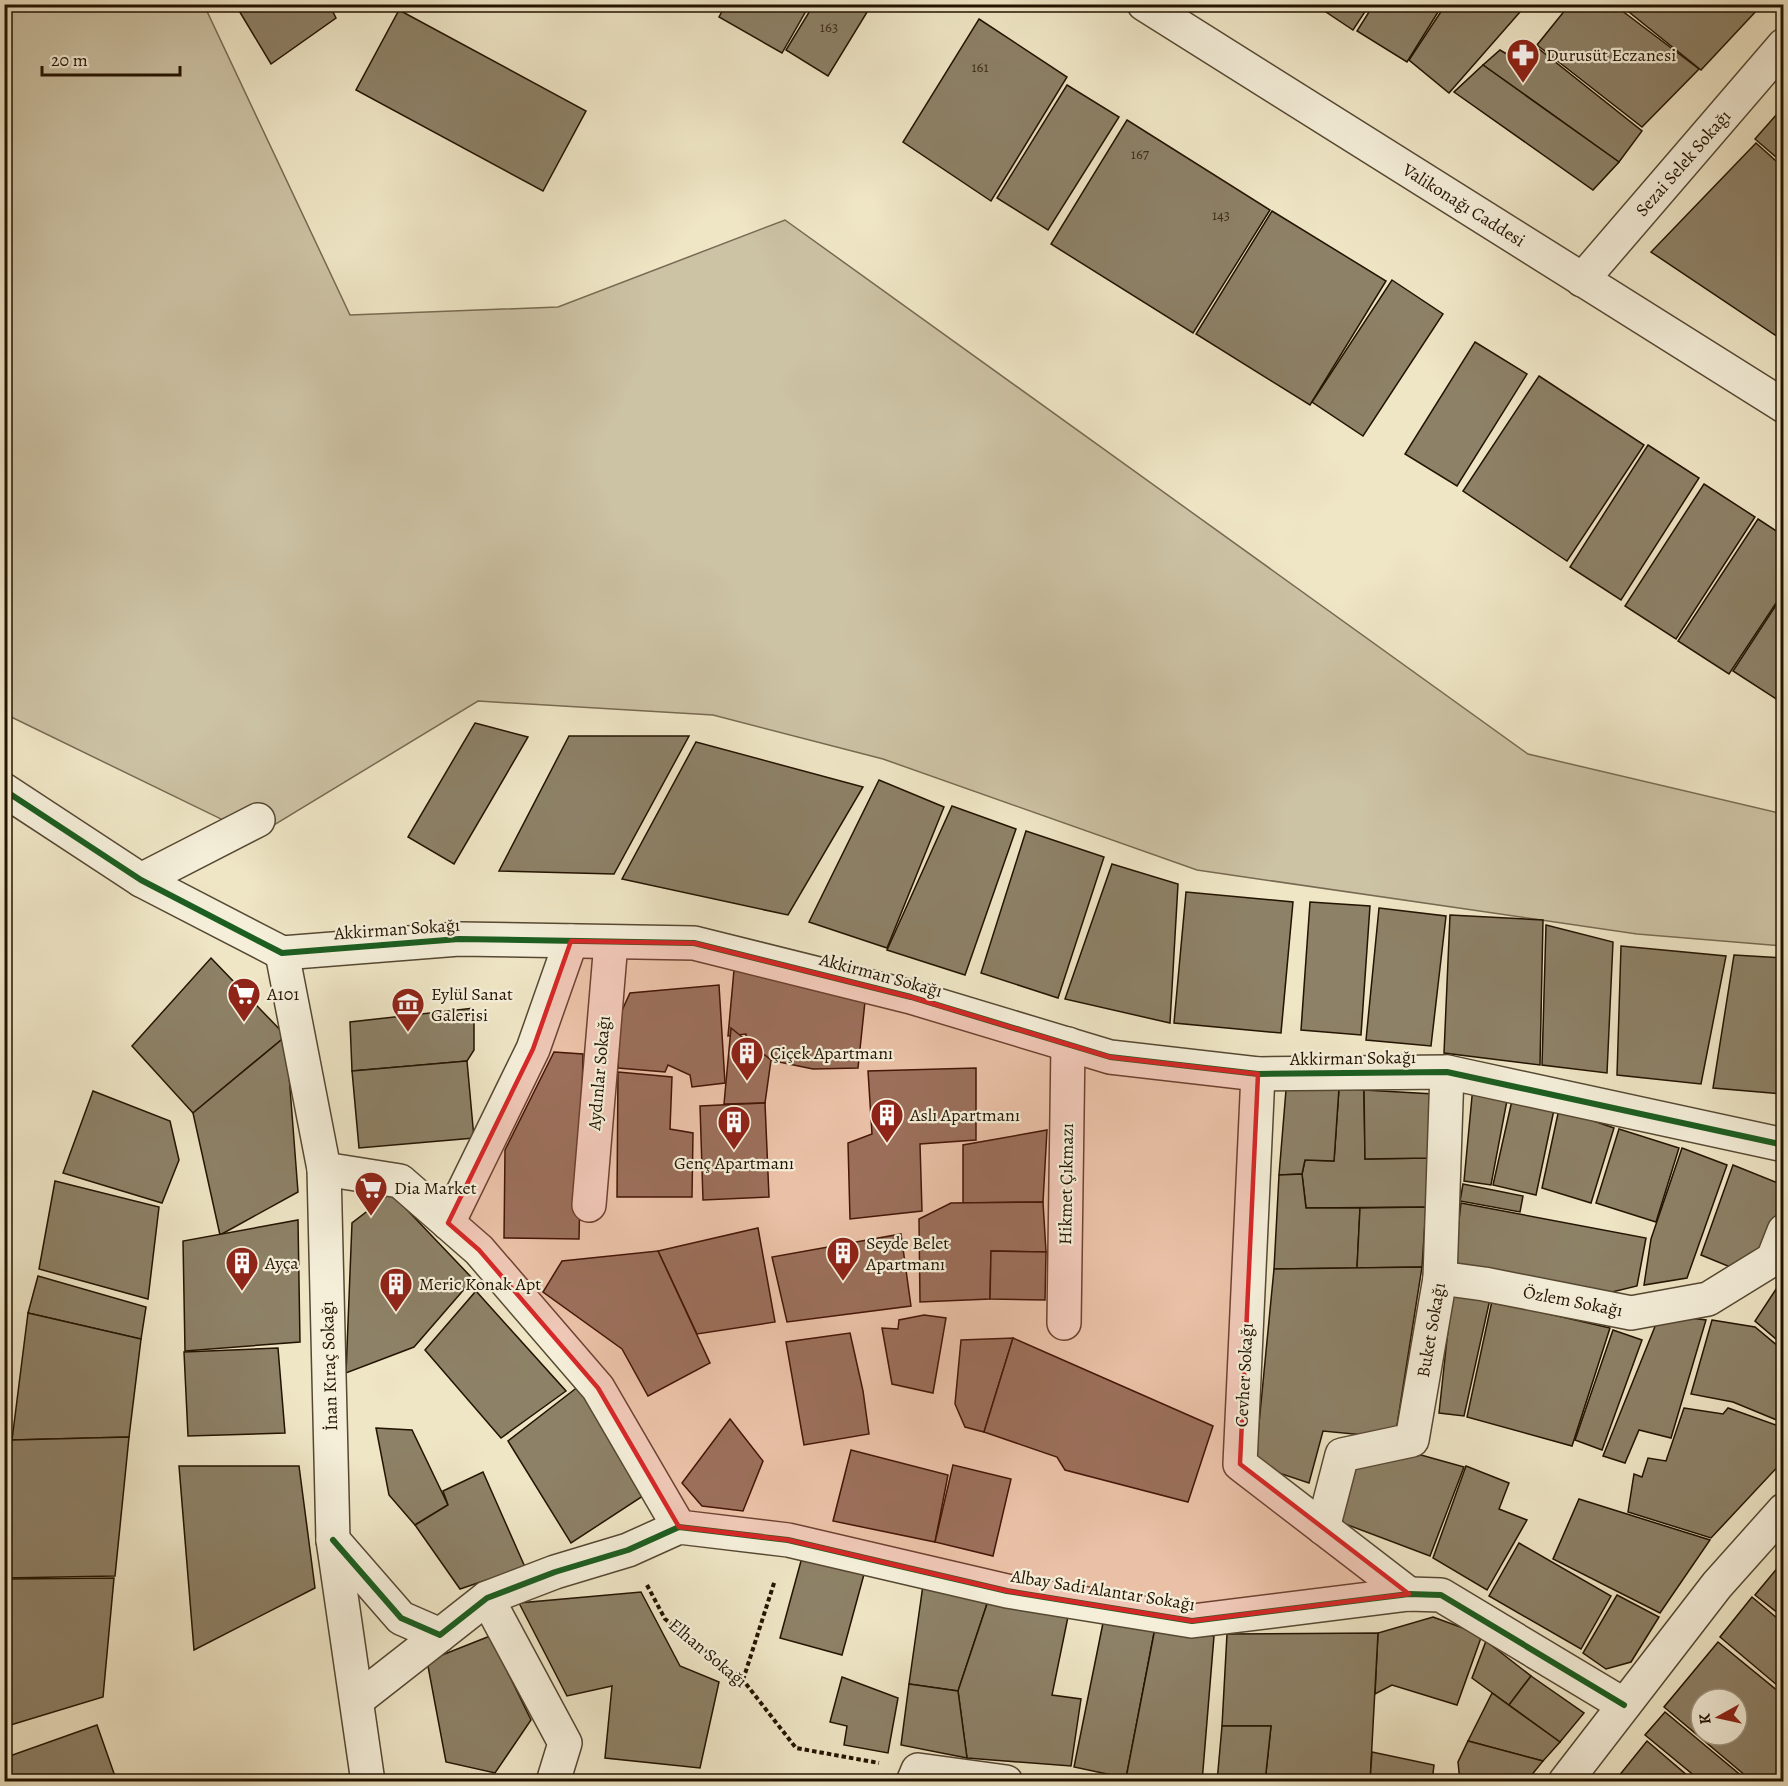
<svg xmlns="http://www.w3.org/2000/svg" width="1788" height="1786" font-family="Alegreya,serif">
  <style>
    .green { fill: #ccc2a4; stroke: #786a52; stroke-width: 1.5 }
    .building { fill: #8d8167; stroke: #231300; stroke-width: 1.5; fill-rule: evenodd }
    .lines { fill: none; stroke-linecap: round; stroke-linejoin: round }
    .minor-casing { stroke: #564832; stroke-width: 36 }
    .tertiary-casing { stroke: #564832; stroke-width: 36 }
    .path { stroke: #231300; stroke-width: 4; stroke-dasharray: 4.5 3; stroke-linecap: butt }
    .minor { stroke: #f5efda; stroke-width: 33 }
    .tertiary { stroke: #f5efda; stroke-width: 33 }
    .cycleway-casing { stroke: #f5efda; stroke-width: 10 }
    .cycleway { stroke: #1b5e20; stroke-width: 6 }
    .marked { fill: #d62828; fill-opacity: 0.2; stroke: #d62828; stroke-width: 4.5; stroke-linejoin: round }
    .labels { text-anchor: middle; stroke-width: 4.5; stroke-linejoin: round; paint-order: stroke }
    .number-label { font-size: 15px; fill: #3e2e1a }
    .poi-label { font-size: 18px; fill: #231300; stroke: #f5efda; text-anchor: start }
    .street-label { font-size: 18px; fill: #231300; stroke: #f5efda }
  </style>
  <rect width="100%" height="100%" fill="#efe6c6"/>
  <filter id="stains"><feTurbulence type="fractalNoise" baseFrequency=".00333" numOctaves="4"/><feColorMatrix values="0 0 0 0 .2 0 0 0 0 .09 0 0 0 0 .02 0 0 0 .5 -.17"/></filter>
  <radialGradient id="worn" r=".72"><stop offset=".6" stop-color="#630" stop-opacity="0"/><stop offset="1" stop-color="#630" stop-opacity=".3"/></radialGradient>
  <path class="green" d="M4,5H204L350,315L558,307L785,220L1528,754L1783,814V946L1637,934L1197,870L883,759L713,715L478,701L256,836L5,714Z"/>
  <g class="building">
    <path d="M235,4H329L336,18L271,64Z"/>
    <path d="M726,4H810L782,53L719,17Z"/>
    <path d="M814,4H872L828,76L786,50Z"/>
    <path d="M1314,4H1370L1353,30Z"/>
    <path d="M1374,4H1443L1407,62L1357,31Z"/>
    <path d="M1446,4H1527L1449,93L1409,60Z"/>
    <path d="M1570,4H1613L1699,69L1642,127L1537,45Z"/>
    <path d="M1619,4H1752L1758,9L1701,70Z"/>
    <path d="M399,10L586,111L543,191L356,90Z"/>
    <path d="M979,19L1067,77L991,201L903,142Z"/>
    <path d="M1534,45L1642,131L1619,162L1483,65L1500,50L1515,59Z"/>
    <path d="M1483,65L1619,162L1593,190L1454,92Z"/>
    <path d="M1067,85L1119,117L1048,230L997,198Z"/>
    <path d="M1784,106V164L1755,139Z"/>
    <path d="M1127,120L1270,210L1193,333L1051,244Z"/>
    <path d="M1756,143L1784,168V341L1651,252Z"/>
    <path d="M1272,211L1386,281L1310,405L1196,334Z"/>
    <path d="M1392,280L1443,314L1363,436L1312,402Z"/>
    <path d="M1475,342L1527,374L1457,486L1405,454Z"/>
    <path d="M1539,376L1644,445L1567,561L1463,491Z"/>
    <path d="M1648,445L1699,478L1621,600L1570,567Z"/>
    <path d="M1704,484L1755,517L1676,639L1625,606Z"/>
    <path d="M1758,519L1784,536V591L1729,674L1678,641Z"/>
    <path d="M1784,593V704L1733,671Z"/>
    <path d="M475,723L528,737L454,864L408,837Z"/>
    <path d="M569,736H689L614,874L499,871Z"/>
    <path d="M696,742L863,787L788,915L622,879Z"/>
    <path d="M879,780L944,807L887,948L809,922Z"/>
    <path d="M952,806L1016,829L965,975L887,950Z"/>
    <path d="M1026,831L1104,857L1058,998L981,973Z"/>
    <path d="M1112,864L1178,884L1170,1023L1065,999Z"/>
    <path d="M1186,892L1293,902L1281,1033L1174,1023Z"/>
    <path d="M1310,902L1370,906L1361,1035L1301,1030Z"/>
    <path d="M1379,908L1446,916L1431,1046L1366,1040Z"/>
    <path d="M1450,915L1543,920L1540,1065L1444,1053Z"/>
    <path d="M1546,925L1613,942L1607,1073L1542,1065Z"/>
    <path d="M1621,946L1726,956L1701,1084L1617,1075Z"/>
    <path d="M1734,955L1784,958V1094L1713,1088Z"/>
    <path d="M211,958L286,1036L193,1113L132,1046Z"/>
    <path d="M734,970L866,992L858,1068L813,1069L760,1058V1046H747L746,1034L728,1036Z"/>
    <path d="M719,985L725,1083L692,1087L690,1075L668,1065L665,1072L618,1068L619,1017L630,993Z"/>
    <path d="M474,1008V1050L467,1061L352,1071L350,1022Z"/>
    <path d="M731,1028L771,1060L765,1103L724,1104Z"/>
    <path d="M286,1036L298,1192L220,1235L193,1113Z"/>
    <path d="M554,1052L583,1054L579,1239L504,1238L505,1150Z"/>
    <path d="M467,1061L474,1138L359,1148L352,1071Z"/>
    <path d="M976,1068V1140L920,1144L922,1211L850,1219L848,1143L872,1134L868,1071Z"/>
    <path d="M618,1072L672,1077L670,1129L693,1133L692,1197H617Z"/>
    <path d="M1473,1086L1508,1095L1491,1185L1464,1181Z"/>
    <path d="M1339,1088L1364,1090L1365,1159L1429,1158L1426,1207L1306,1208L1302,1174L1305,1160L1334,1161Z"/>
    <path d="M1339,1088L1334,1161L1305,1160L1302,1174L1279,1175L1286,1090Z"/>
    <path d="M1364,1090L1434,1094L1429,1158L1365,1159Z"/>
    <path d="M93,1091L170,1121L179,1160L162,1203L63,1173Z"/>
    <path d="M1513,1096L1555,1105L1536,1195L1493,1185Z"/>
    <path d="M765,1103L769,1197L703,1200L700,1106Z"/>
    <path d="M1559,1109L1614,1128L1591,1203L1542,1188Z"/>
    <path d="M1619,1129L1679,1148L1656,1222L1596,1203Z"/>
    <path d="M1047,1130L1043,1202L963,1203V1145Z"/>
    <path d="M1682,1148L1727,1165L1687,1278L1644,1285L1651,1239Z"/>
    <path d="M1733,1165L1778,1183L1784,1198V1206L1766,1245L1735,1269L1701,1255Z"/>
    <path d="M1302,1174L1306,1208H1360L1357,1268L1274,1269L1279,1175Z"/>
    <path d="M55,1181L159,1207L148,1299L39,1269Z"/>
    <path d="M1463,1184L1523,1196L1520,1212L1460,1201Z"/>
    <path d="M391,1193L473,1279L414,1347L346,1373L352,1223Z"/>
    <path d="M1043,1202L1046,1252L991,1251L990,1299L920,1302L919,1219L951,1203Z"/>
    <path d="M1461,1203L1646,1238L1637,1286L1608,1293L1454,1263Z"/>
    <path d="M1426,1207L1422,1267L1357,1268L1360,1208Z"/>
    <path d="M298,1220L300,1342L185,1351L183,1241Z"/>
    <path d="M758,1228L775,1322L697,1334L658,1251Z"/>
    <path d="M901,1234L911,1306L787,1322L772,1257Z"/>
    <path d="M658,1251L710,1363L648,1396L622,1349L543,1292L562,1261Z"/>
    <path d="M991,1251L1046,1252L1045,1300L990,1299Z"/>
    <path d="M1422,1267L1395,1438L1323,1431L1309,1483L1255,1465L1274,1269Z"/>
    <path d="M38,1276L146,1307L141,1339L28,1313Z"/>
    <path d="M1784,1277V1346L1755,1321Z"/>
    <path d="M476,1291L566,1391L501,1438L425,1350Z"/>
    <path d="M1452,1293L1490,1299L1464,1416L1439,1413Z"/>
    <path d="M1492,1301L1610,1328L1572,1446L1467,1417Z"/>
    <path d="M28,1313L141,1339L129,1437L12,1440Z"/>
    <path d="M1660,1314L1706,1320L1671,1438L1639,1430L1625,1463L1603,1456Z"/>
    <path d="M924,1315L946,1318L933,1393L892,1384L882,1328L898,1329L899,1320Z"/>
    <path d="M1712,1320L1755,1327L1784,1351V1423L1733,1402L1691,1394Z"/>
    <path d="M1613,1330L1642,1340L1602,1450L1575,1440Z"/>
    <path d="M850,1333L863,1391L869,1434L804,1445L786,1342Z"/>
    <path d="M1013,1338L984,1432L965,1427L955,1404L961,1340Z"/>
    <path d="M1013,1338L1213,1426L1188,1502L1065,1470L1057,1457L984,1432Z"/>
    <path d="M278,1348L285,1433L188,1436L184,1352Z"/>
    <path d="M579,1386L649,1492L571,1543L508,1441Z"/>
    <path d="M1684,1408L1723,1414L1728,1408L1784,1428V1460L1711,1538L1628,1512L1634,1474L1642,1477L1648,1458L1666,1461Z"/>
    <path d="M730,1419L763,1461L743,1511L702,1506L682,1483Z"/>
    <path d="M376,1428L412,1430L448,1505L415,1525L389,1495Z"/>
    <path d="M129,1437L115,1576L4,1578V1494L12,1440Z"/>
    <path d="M851,1450L948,1475L935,1542L833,1521Z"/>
    <path d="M1421,1455L1464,1467L1430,1556L1340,1522L1354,1469Z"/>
    <path d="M953,1465L1011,1479L993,1556L935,1542Z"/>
    <path d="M179,1466H299L315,1588L194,1650Z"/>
    <path d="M1466,1466L1509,1483L1499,1509L1527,1520L1487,1590L1433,1558Z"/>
    <path d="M483,1472L525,1567L460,1589L415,1525L448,1505L443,1491Z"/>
    <path d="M1579,1499L1710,1540L1660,1613L1553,1559Z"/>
    <path d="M1519,1543L1611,1596L1581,1649L1489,1596Z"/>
    <path d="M804,1550L866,1567L842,1655L780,1638Z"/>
    <path d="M1784,1560V1618L1755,1595Z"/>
    <path d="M114,1578L103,1697L4,1727V1579Z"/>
    <path d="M923,1585L987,1604L958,1691L909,1684Z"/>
    <path d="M641,1592L680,1666L719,1682L700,1768L605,1758L612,1686L567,1696L519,1603Z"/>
    <path d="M1617,1595L1659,1617L1631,1662L1606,1669L1583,1653Z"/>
    <path d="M1752,1597L1784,1624V1691L1720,1637Z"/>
    <path d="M987,1604L1069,1612L1052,1695L1081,1699L1071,1766L967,1758L958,1691Z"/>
    <path d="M1105,1613L1156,1623L1126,1778L1074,1767Z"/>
    <path d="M1433,1617L1482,1635L1457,1705L1392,1685L1375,1694L1378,1633Z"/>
    <path d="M1156,1623L1214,1636L1202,1782H1168L1126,1778Z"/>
    <path d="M1378,1633L1370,1782H1265L1271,1726H1222L1227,1634Z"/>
    <path d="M490,1636L531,1720L495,1773L446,1762L427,1661Z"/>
    <path d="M1486,1641L1531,1676L1509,1705L1472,1678Z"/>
    <path d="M1718,1642L1784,1696V1766L1771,1782H1753L1664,1707ZM1701,1699H1737V1735H1701Z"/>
    <path d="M1531,1676L1584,1713L1560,1742L1509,1705Z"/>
    <path d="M842,1677L898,1698L888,1753L844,1745L847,1726L830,1722Z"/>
    <path d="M909,1684L958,1691L967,1758L901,1745Z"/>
    <path d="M1492,1693L1560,1742L1543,1761L1468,1741Z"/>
    <path d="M1665,1712L1749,1782H1702L1645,1735Z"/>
    <path d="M97,1725L117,1782H4V1758Z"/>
    <path d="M1222,1726H1271L1265,1782H1217Z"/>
    <path d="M1468,1741L1543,1761L1526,1782H1460L1458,1762Z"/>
    <path d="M1647,1741L1695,1782H1614Z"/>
    <path d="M1372,1752L1434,1765L1432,1782H1370Z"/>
  </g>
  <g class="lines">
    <g class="minor-casing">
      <g id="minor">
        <path d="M1582,280L1784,45"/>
        <path d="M4,790L141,880L282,953L459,939L694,943L911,997L1110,1057L1258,1074L1447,1072L1784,1145"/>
        <path d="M141,880L258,820"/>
        <path d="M282,953L324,1169L333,1540L368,1782"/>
        <path d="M1258,1074L1240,1464L1409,1594"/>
        <path d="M324,1169L400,1181L479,1250L598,1388L679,1527"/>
        <path d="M589,1205L611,942"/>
        <path d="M448,1223L533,1049L571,941"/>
        <path d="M1440,1278L1484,1284L1631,1313L1708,1299L1773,1259L1784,1231"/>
        <path d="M1064,1323L1068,1044"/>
        <path d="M1323,1528L1342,1455L1412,1440L1440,1278L1447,1072"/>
        <path d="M333,1540L401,1618L440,1635L487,1598L555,1572L628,1550L679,1527L788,1540L1007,1591L1192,1621L1409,1594L1441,1595L1624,1705"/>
        <path d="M487,1598L565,1743L553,1782"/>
        <path d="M357,1700L440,1635"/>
        <path d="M913,1782L918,1770L1006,1782"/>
        <path d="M1565,1782L1717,1585L1784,1510"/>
      </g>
    </g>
    <g class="tertiary-casing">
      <path id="tertiary" d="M1144,4L1784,406"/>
    </g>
    <g class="path">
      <path d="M4,1269L5,1270"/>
      <path d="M647,1585L665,1619L743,1680L796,1748L879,1763"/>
      <path d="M743,1680L775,1580"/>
    </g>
    <use href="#minor" class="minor"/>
    <use href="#tertiary" class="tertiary"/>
    <g class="cycleway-casing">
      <g id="cycleway">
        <path d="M4,790L141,880L282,953L459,939L694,943L911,997L1110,1057L1258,1074L1447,1072L1784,1145"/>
        <path d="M333,1540L401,1618L440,1635L487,1598L555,1572L628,1550L679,1527L788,1540L1007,1591L1192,1621L1409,1594L1441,1595L1624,1705"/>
      </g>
    </g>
    <use href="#cycleway" class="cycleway"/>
  </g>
  <path class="marked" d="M571,941L694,943L911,997L1110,1057L1258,1074L1240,1464L1409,1594L1192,1621L1007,1591L788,1540L679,1527L598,1388L479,1250L448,1223L533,1049Z"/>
  <defs>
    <g id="pharmacy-pin" transform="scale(1.725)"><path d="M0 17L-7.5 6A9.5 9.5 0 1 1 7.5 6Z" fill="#8f2418" stroke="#f5efda"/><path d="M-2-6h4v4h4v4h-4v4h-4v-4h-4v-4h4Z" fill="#fff"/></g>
    <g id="supermarket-pin" transform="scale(1.725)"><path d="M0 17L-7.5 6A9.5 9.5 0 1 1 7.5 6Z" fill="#8f2418" stroke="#f5efda"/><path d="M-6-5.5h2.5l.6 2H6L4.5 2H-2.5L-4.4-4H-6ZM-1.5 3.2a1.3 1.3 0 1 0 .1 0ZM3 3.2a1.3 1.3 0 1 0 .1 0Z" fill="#fff"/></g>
    <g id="museum-pin" transform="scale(1.725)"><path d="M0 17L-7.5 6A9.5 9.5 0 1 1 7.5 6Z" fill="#8f2418" stroke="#f5efda"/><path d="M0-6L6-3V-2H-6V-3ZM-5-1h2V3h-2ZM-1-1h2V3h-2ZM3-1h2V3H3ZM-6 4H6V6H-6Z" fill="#fff"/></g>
    <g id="building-pin" transform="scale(1.725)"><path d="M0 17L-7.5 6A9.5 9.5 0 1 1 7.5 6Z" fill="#8f2418" stroke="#f5efda"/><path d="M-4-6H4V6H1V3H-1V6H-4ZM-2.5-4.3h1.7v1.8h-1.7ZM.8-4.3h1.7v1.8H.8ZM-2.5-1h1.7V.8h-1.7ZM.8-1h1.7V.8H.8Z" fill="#fff"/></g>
  </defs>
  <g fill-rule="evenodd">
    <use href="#pharmacy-pin" x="1523" y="55"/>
    <use href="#supermarket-pin" x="244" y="994"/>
    <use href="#museum-pin" x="408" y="1004"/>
    <use href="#building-pin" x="747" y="1053"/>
    <use href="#building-pin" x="887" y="1115"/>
    <use href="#building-pin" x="734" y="1122"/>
    <use href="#supermarket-pin" x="371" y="1188"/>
    <use href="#building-pin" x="843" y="1253"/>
    <use href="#building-pin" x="242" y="1263"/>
    <use href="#building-pin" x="396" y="1284"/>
  </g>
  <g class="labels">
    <g class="number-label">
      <text x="829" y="32">163</text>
      <text x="980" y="72">161</text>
      <text x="1140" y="159">167</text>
      <text x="1221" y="220">143</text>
    </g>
    <g class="poi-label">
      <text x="1546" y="61">Durusüt Eczanesi</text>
      <text x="267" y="1000">A101</text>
      <text x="431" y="1000">Eylül Sanat<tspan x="431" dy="21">Galerisi</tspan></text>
      <text x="770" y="1059">Çiçek Apartmanı</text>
      <text x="910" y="1121">Aslı Apartmanı</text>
      <text x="734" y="1169" text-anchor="middle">Genç Apartmanı</text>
      <text x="394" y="1194">Dia Market</text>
      <text x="866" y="1249">Seyde Belet<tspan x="866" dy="21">Apartmanı</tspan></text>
      <text x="265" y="1269">Ayça</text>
      <text x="419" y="1290">Meric Konak Apt</text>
    </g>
    <g class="street-label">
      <text transform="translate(1683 163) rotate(-49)" y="6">Sezai Selek Sokağı</text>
      <text transform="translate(1464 205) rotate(32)" y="6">Valikonağı Caddesi</text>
      <text transform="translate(397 929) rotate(-4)" y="6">Akkirman Sokağı</text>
      <text transform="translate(881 975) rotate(15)" y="6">Akkirman Sokağı</text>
      <text transform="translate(1353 1058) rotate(-1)" y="6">Akkirman Sokağı</text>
      <text transform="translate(599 1073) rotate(-85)" y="6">Aydınlar Sokağı</text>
      <text transform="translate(1066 1184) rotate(-89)" y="6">Hikmet Çıkmazı</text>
      <text transform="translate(1573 1301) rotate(11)" y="6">Özlem Sokağı</text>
      <text transform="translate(1431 1330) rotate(-80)" y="6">Buket Sokağı</text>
      <text transform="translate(329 1366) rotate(-92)" y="6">İnan Kıraç Sokağı</text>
      <text transform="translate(1244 1375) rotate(-87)" y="6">Cevher Sokağı</text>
      <text transform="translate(1103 1590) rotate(9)" y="6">Albay Sadi Alantar Sokağı</text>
      <text transform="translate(708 1653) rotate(40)" y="6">Elhan Sokağı</text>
    </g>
  </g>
  <rect width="1788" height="1786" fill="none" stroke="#efe6c6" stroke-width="24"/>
  <rect x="6" y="6" width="1776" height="1774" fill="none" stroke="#231300" stroke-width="3"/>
  <rect x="12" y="12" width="1764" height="1762" fill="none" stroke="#231300" stroke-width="1.5"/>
  <g transform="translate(1719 1717) rotate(262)"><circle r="28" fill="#f5efda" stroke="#a19783" stroke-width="1.5"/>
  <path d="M0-4.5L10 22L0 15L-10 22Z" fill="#8f2418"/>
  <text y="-9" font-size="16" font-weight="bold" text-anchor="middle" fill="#231300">K</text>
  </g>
  <path d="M42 66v9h138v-9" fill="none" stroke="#231300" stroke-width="3"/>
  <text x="51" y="66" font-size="18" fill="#231300" stroke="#f5efda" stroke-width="4.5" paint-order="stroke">20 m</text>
  <rect width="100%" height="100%" filter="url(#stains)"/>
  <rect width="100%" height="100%" fill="url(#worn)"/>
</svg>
